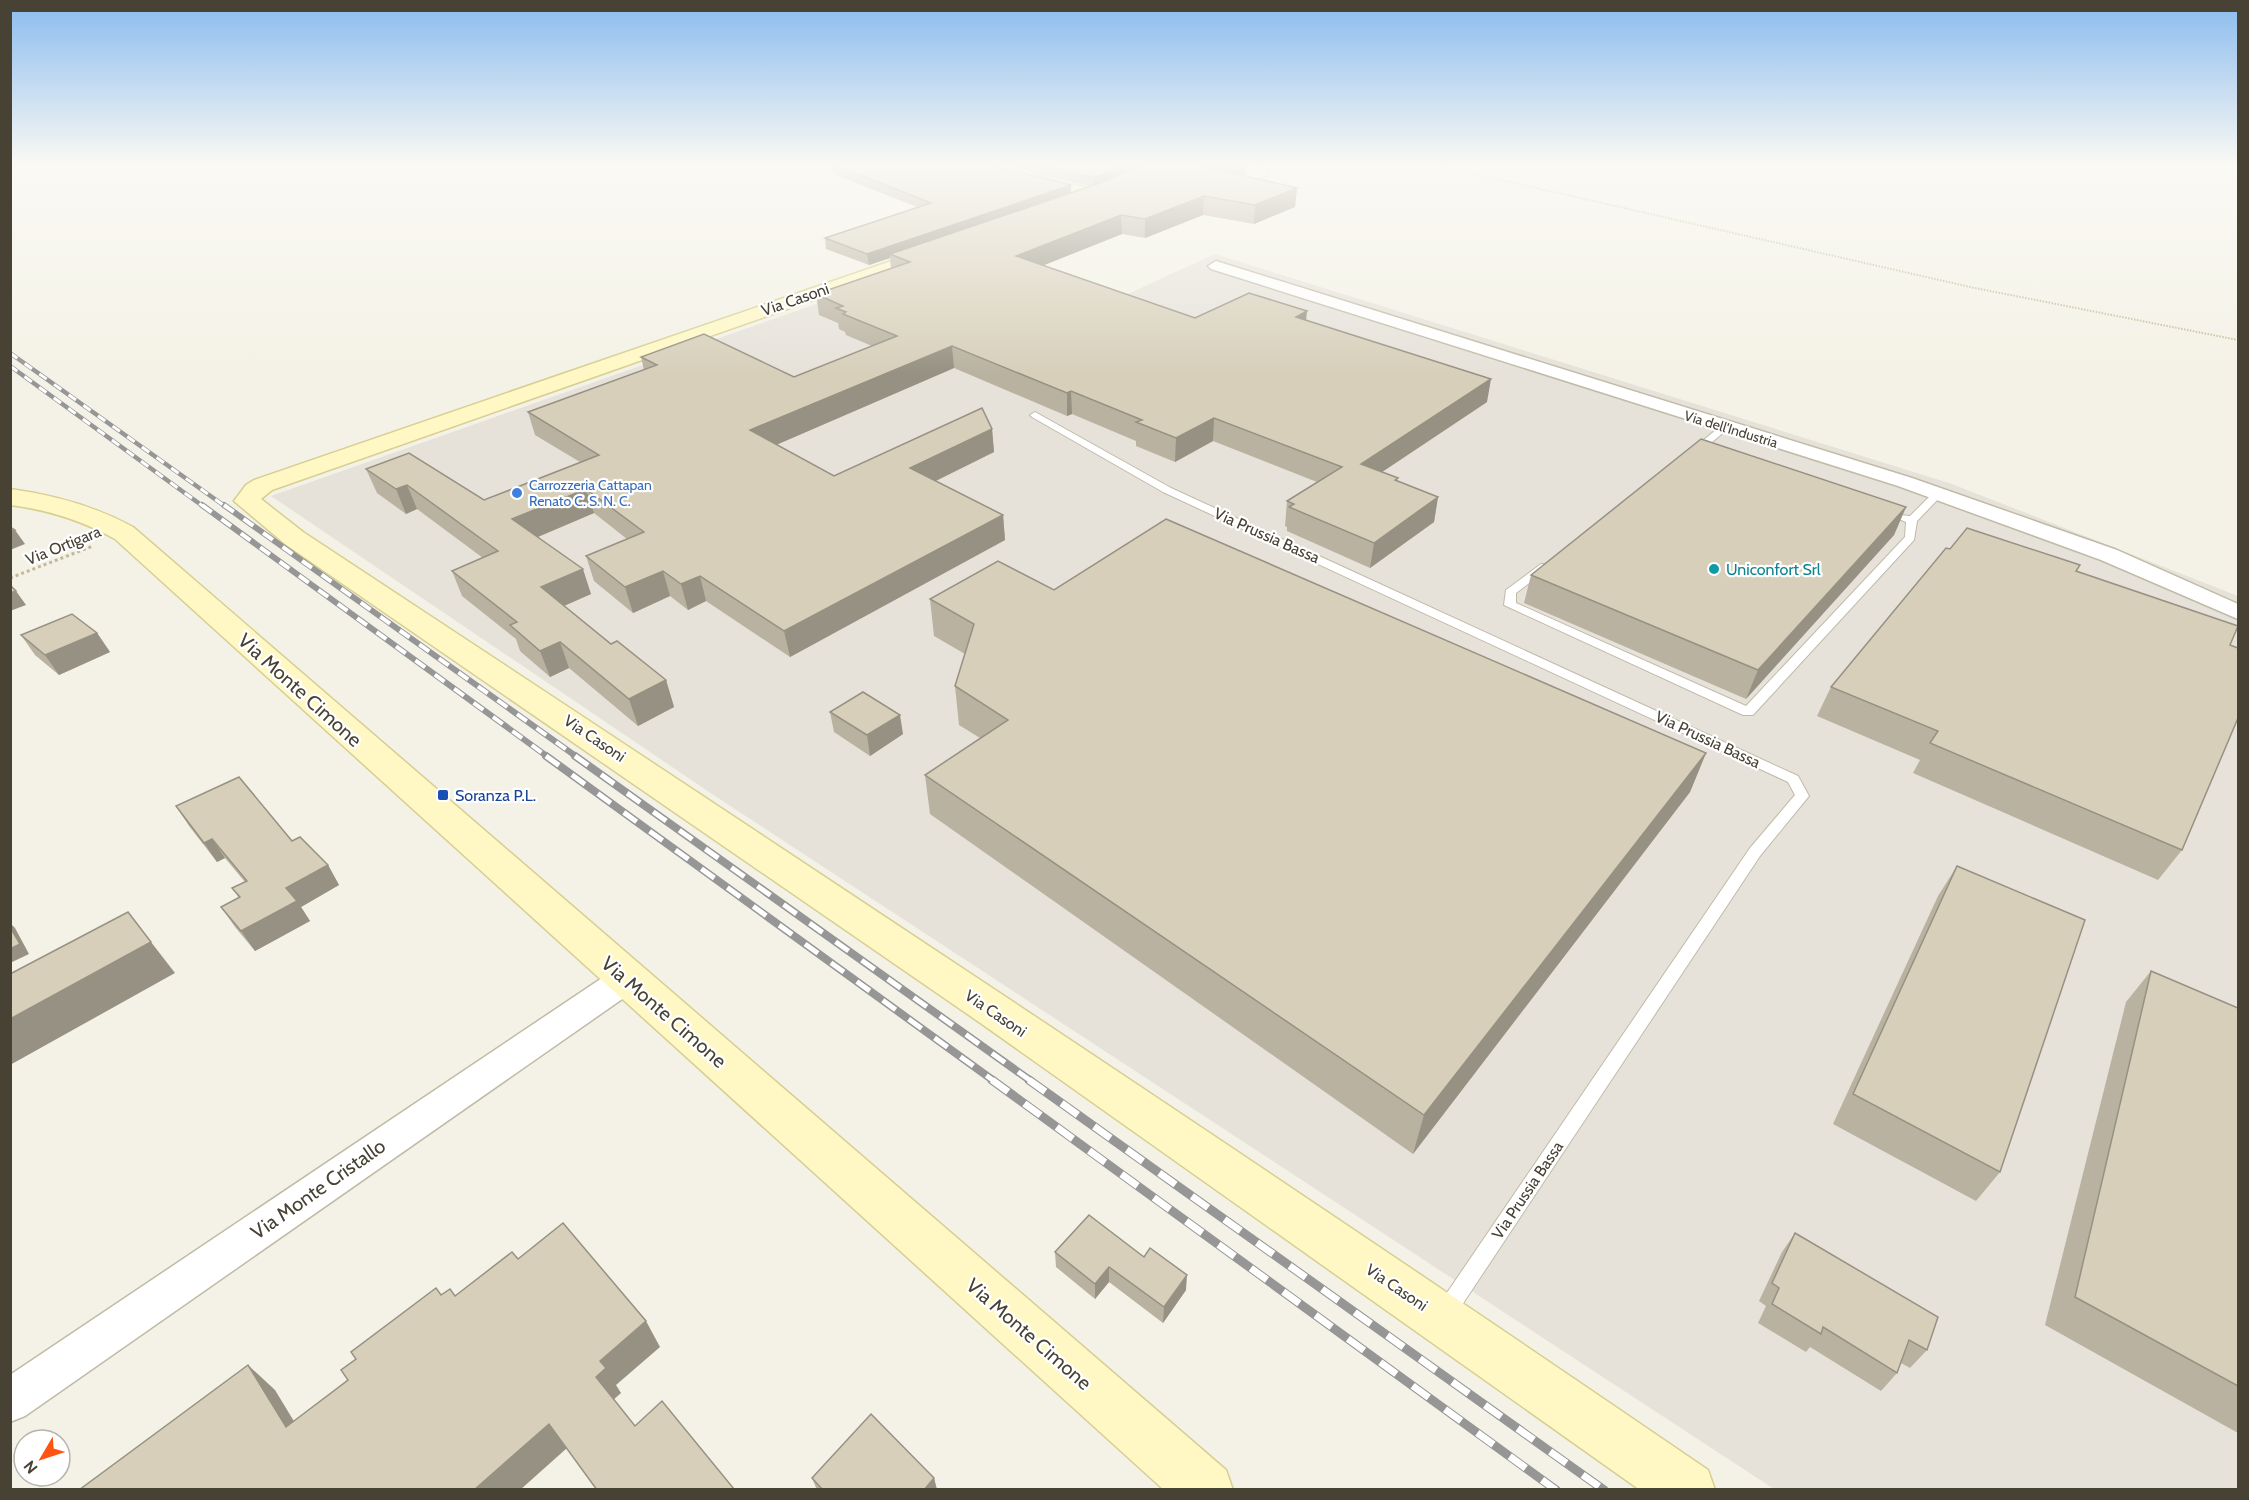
<svg xmlns="http://www.w3.org/2000/svg" width="2249" height="1500" font-family="Cabin,sans-serif">
  <style>
    .industrial { fill: #e6e2da }
    .lines { fill: none; stroke-linecap: round; stroke-linejoin: round }
    .lane-casing { stroke: #c0bba7; stroke-width: 2 }
    .street-casing { stroke: #c0bba7; stroke-width: 3 }
    .secondary-casing { stroke: #d7ce92; stroke-width: 3 }
    .path-far1 { stroke: #c3b997; stroke-width: 2; stroke-dasharray: 1.5 1.5; stroke-linecap: butt }
    .path { stroke: #c3b997; stroke-width: 3; stroke-dasharray: 3 3; stroke-linecap: butt }
    .lane { fill: #fff; fill-rule: evenodd }
    .street { fill: #fff; fill-rule: evenodd }
    .secondary { fill: #fff8c5; fill-rule: evenodd }
    .rail-far3-casing { stroke: #969696; stroke-width: 4.5 }
    .rail-far2-casing { stroke: #969696; stroke-width: 6 }
    .rail-far1-casing { stroke: #969696; stroke-width: 8 }
    .rail-casing { stroke: #969696; stroke-width: 9 }
    .rail-far3 { stroke: #fff; stroke-width: 3; stroke-dasharray: 9; stroke-linecap: butt }
    .rail-far2 { stroke: #fff; stroke-width: 4; stroke-dasharray: 12; stroke-linecap: butt }
    .rail-far1 { stroke: #fff; stroke-width: 5; stroke-dasharray: 16; stroke-linecap: butt }
    .rail { stroke: #fff; stroke-width: 7; stroke-dasharray: 20; stroke-linecap: butt }
    .wall { fill: #b9b2a0 }
    .shaded-wall { fill: #969182 }
    .building { fill: #d7cfba; stroke: #969182; stroke-width: 1.5 }
    .shop-dot { fill: #3f7fe0; stroke: #fff; stroke-width: 2 }
    .culture-dot { fill: #0f9aa8; stroke: #fff; stroke-width: 2 }
    .transit-dot { fill: #1a4fb4; stroke: #fff; stroke-width: 2 }
    .labels { text-anchor: middle; stroke-width: 4.5; stroke-linejoin: round; paint-order: stroke }
    .far-street-label { font-size: 14px; fill: #474234; stroke: #fff }
    .far-shop-label { font-size: 14px; fill: #366cbe; stroke: #fff; text-anchor: start }
    .street-label { font-size: 16px; fill: #474234; stroke: #fff }
    .culture-label { font-size: 16px; fill: #0d838f; stroke: #fff; text-anchor: start }
    .transit-label { font-size: 16px; fill: #164399; stroke: #fff; text-anchor: start }
    .near-street-label { font-size: 20px; fill: #474234; stroke: #fff }
  </style>
  <rect width="100%" height="100%" fill="#f4f2e6"/>
  <path class="industrial" d="M975,248L1123,296L1215,254L1952,484L2238,596V1489H1774L718,798L271,496Z"/>
  <g class="lines">
    <g class="lane-casing">
      <g id="lane">
        <path d="M1035,412L1171,488L1798,776L1809,796L1760,856L1452,1320L1445,1323L1438,1320L1435,1313L1438,1306L1750,848L1795,795L1788,782L1163,492L1032,417L1030,415Z"/>
        <path d="M1722,425L1730,427L1705,448L1707,451L1705,453L1695,451V447Z"/>
        <path d="M1938,491L1943,494L1917,521L1914,540L1753,715H1743L1504,605L1506,590L1541,564H1549V568L1516,593V603L1746,706L1905,537L1906,522L1899,519V515L1910,516L1934,492Z"/>
      </g>
    </g>
    <g class="street-casing">
      <g id="street">
        <path d="M1262,168L1268,172L1267,175L1230,188L1209,183L1208,180L1214,176L1229,180Z"/>
        <path d="M1216,261L1912,478L2117,550L2238,604V619L2101,560L1898,486L1211,269L1208,266Z"/>
        <path d="M626,966L638,970L642,979L638,988L25,1416L10,1422V1375L614,970Z"/>
      </g>
    </g>
    <g class="secondary-casing">
      <g id="secondary">
        <path d="M967,164H991L1102,192L1104,195L1096,200L970,167Z"/>
        <path d="M932,247L938,248L941,252L938,256L272,490L261,499L303,532C773,842 1243,1152 1708,1470L1715,1490H1640L979,1022L285,544L234,501L246,485L254,480Z"/>
        <path d="M10,489C55,495 94,506 133,527L1226,1470L1233,1490H1164L115,539C81,520 49,510 10,505Z"/>
      </g>
    </g>
    <path class="path-far1" d="M1431,164L1970,287L2238,340"/>
    <path class="path" d="M10,578L93,546"/>
    <use href="#lane" class="lane"/>
    <use href="#street" class="street"/>
    <use href="#secondary" class="secondary"/>
    <g class="rail-far3-casing">
      <g id="rail-far3">
        <path d="M10,353L226,507"/>
        <path d="M10,366L204,507"/>
      </g>
    </g>
    <g class="rail-far2-casing">
      <g id="rail-far2">
        <path d="M202,505L548,757"/>
        <path d="M224,505L577,757"/>
      </g>
    </g>
    <g class="rail-far1-casing">
      <g id="rail-far1">
        <path d="M546,756L994,1081"/>
        <path d="M575,756L1031,1081"/>
      </g>
    </g>
    <g class="rail-casing">
      <g id="rail">
        <path d="M992,1080L1556,1490"/>
        <path d="M1029,1080L1604,1490"/>
      </g>
    </g>
    <use href="#rail-far3" class="rail-far3"/>
    <use href="#rail-far2" class="rail-far2"/>
    <use href="#rail-far1" class="rail-far1"/>
    <use href="#rail" class="rail"/>
  </g>
  <g class="wall">
    <path d="M832,164L1071,193L1089,186L998,164H1253L1246,167V172L1239,174L1297,188L1295,207L1254,224L1203,215L1145,238L1122,234L1043,265L1195,318L1306,320L1487,402L1382,472L1398,478L1397,481L1438,497L1434,522L1370,568L1287,531V527L1285,526L1287,501L1317,482L1213,441L1175,462L1136,446V441L1072,414L1067,416L954,368L776,445L834,476L992,429L994,452L936,481L1003,515L1005,540L790,657L706,601L688,610L670,596L633,613L594,581L586,556L627,539L594,513L538,537L591,594L564,606L611,644L666,680L674,707L638,726L569,668L550,677L520,651L516,639L462,596L452,571L483,558L417,509L406,514L377,493L366,469L484,500L580,462L535,435L528,412L644,370L641,357L794,377L872,346L846,335L845,332L839,329L838,323L819,315L816,294L891,268L890,258L869,265L826,249L825,238L917,207L833,174Z"/>
    <path d="M1906,507L1894,535L1746,699L1524,603L1531,575Z"/>
    <path d="M1950,549L2080,565L2077,571L2230,645L2182,850L2158,880L1913,773L1920,760L1817,716L1831,687Z"/>
    <path d="M1054,590L1706,753L1690,792L1413,1154L930,814L925,775L980,738L959,725L955,686L965,654L934,636L930,599Z"/>
    <path d="M97,633L110,652L59,675L35,655L21,635Z"/>
    <path d="M830,712L903,734L870,756L834,732Z"/>
    <path d="M176,806L292,841L328,865L339,885L301,907L310,921L255,951L235,927L221,907L239,898L232,888L245,882L225,858L217,862L189,826Z"/>
    <path d="M1957,866L2000,1172L1976,1201L1833,1124L1938,896Z"/>
    <path d="M2151,971L2238,1008V1433L2045,1325L2126,1002Z"/>
    <path d="M1089,1215L1186,1290L1163,1323L1109,1282L1095,1299L1056,1267L1055,1252Z"/>
    <path d="M1795,1233L1927,1350L1910,1368L1901,1363L1897,1373L1881,1391L1810,1347L1806,1352L1758,1323L1766,1306L1759,1301L1782,1252Z"/>
    <path d="M812,1478H934L937,1490H817Z"/>
  </g>
  <g class="shaded-wall">
    <path d="M1126,164H1148L1094,188V178Z"/>
    <path d="M1239,164H1253L1246,167V172L1229,178V168Z"/>
    <path d="M1071,185V195L890,254V258L869,265L867,254Z"/>
    <path d="M1297,188L1295,207L1254,224L1255,205Z"/>
    <path d="M1204,196L1203,215L1145,238V219Z"/>
    <path d="M1121,215L1122,234L1017,276L1016,256Z"/>
    <path d="M1307,311L1305,333L1296,317Z"/>
    <path d="M952,346L954,368L755,454L750,430Z"/>
    <path d="M1491,379L1487,402L1358,488L1361,464Z"/>
    <path d="M1071,391L1072,414L1067,416V393Z"/>
    <path d="M1214,418L1213,441L1175,462L1176,438Z"/>
    <path d="M992,429L994,452L913,492L910,468Z"/>
    <path d="M407,485L417,509L406,514L396,489Z"/>
    <path d="M586,489L594,513L521,544L512,519Z"/>
    <path d="M1438,497L1434,522L1370,568L1374,543Z"/>
    <path d="M1906,507L1894,535L1746,699L1758,670Z"/>
    <path d="M1003,515L1005,540L790,657L784,631Z"/>
    <path d="M15,530L25,544L10,550V532Z"/>
    <path d="M583,569L591,594L550,612L541,587Z"/>
    <path d="M663,571L670,596L633,613L625,587Z"/>
    <path d="M700,576L706,601L688,610L681,584Z"/>
    <path d="M16,591L26,605L10,611V593Z"/>
    <path d="M97,633L110,652L59,675L45,655Z"/>
    <path d="M560,642L569,668L550,677L540,651Z"/>
    <path d="M666,680L674,707L638,726L629,699Z"/>
    <path d="M900,715L903,734L870,756L867,735Z"/>
    <path d="M1706,753L1690,792L1413,1154L1424,1115Z"/>
    <path d="M212,839L225,858L217,862L204,843Z"/>
    <path d="M328,865L339,885L301,907L310,921L255,951L241,931L286,888Z"/>
    <path d="M10,923L15,928L29,954L10,963Z"/>
    <path d="M151,942L175,973L10,1065V1019Z"/>
    <path d="M1109,1267V1282L1095,1299V1284Z"/>
    <path d="M1187,1275L1186,1290L1163,1323L1164,1307Z"/>
    <path d="M646,1321L660,1347L616,1385L621,1393L612,1401L596,1377L600,1361Z"/>
    <path d="M248,1365L275,1390L312,1451L286,1427Z"/>
    <path d="M549,1424L567,1448L520,1490H474Z"/>
    <path d="M934,1478L937,1490H924Z"/>
  </g>
  <g class="building">
    <path d="M832,164H985L1071,185L867,254L825,238L931,203Z"/>
    <path d="M1037,164H1126L1094,178Z"/>
    <path d="M1144,164H1194L1297,188L1255,205L1204,196L1145,219L1121,215L1016,256L1195,318L1249,293L1307,311L1296,317L1491,379L1361,464L1398,478L1395,480L1438,497L1374,543L1289,507L1294,504L1287,501L1342,467L1214,418L1176,438L1136,422L1142,420L1071,391L1067,393L952,346L750,430L834,476L982,408L992,429L910,468L1003,515L784,631L700,576L681,584L663,571L625,587L586,556L644,532L586,489L512,519L583,569L541,587L611,644L617,641L666,680L629,699L560,642L540,651L510,625L517,622L452,571L498,551L407,485L396,489L366,469L409,453L484,500L599,455L528,412L657,365L641,357L704,334L794,377L897,336L843,314L846,312L836,308L843,306L816,294L910,262L890,254L1103,182Z"/>
    <path d="M1211,164H1241L1229,168Z"/>
    <path d="M1701,439L1906,507L1758,670L1531,575Z"/>
    <path d="M1166,519L1706,753L1424,1115L925,775L1008,720L955,686L974,624L930,599L998,561L1054,590Z"/>
    <path d="M10,527L15,530L10,532Z"/>
    <path d="M1967,528L2080,565L2076,571L2238,626L2230,645L2238,648V718L2182,850L1930,743L1938,731L1831,687L1946,548L1950,549Z"/>
    <path d="M10,585L16,591L10,593Z"/>
    <path d="M72,614L97,633L45,655L21,635Z"/>
    <path d="M863,692L900,715L867,735L830,712Z"/>
    <path d="M239,777L292,841L300,837L328,865L286,888L297,901L241,931L221,907L240,897L232,888L247,881L212,839L204,843L176,806Z"/>
    <path d="M1957,866L2085,920L2000,1172L1853,1094Z"/>
    <path d="M128,912L151,942L10,1019V974Z"/>
    <path d="M10,927L20,944L10,949Z"/>
    <path d="M2151,971L2238,1008V1386L2075,1297Z"/>
    <path d="M1089,1215L1144,1257L1150,1248L1187,1275L1164,1307L1109,1267L1095,1284L1055,1252Z"/>
    <path d="M563,1223L646,1321L600,1361L606,1368L596,1377L635,1426L662,1401L734,1489V1490H597L549,1424L474,1490H79L248,1365L286,1427L348,1380L341,1370L356,1359L351,1352L436,1288L441,1295L450,1289L455,1296L512,1252L518,1259Z"/>
    <path d="M1795,1233L1938,1317L1927,1350L1909,1340L1897,1373L1823,1327L1821,1334L1772,1304L1779,1288L1772,1283Z"/>
    <path d="M871,1414L934,1478L924,1490H823L812,1478Z"/>
  </g>
  <linearGradient id="sky" x2="0" y2="1"><stop stop-color="#8abbee"/><stop offset="0.44" stop-color="#faf9f4"/><stop offset="1" stop-color="#faf9f4" stop-opacity="0"/></linearGradient>
  <rect width="2249" height="374" fill="url(#sky)"/>
  <circle class="shop-dot" cx="517" cy="493" r="6"/>
  <circle class="culture-dot" cx="1714" cy="569" r="6"/>
  <rect class="transit-dot" x="437" y="789" width="12" height="12" rx="3"/>
  <g class="labels">
    <g class="far-street-label">
      <text transform="translate(1731 429) rotate(17)" y="5">Via dell'Industria</text>
    </g>
    <g class="far-shop-label">
      <text x="529" y="490">Carrozzeria Cattapan<tspan x="529" dy="16">Renato C. S. N. C.</tspan></text>
    </g>
    <g class="street-label">
      <text transform="translate(795 299) rotate(-19)" y="6">Via Casoni</text>
      <text transform="translate(1267 535) rotate(24)" y="6">Via Prussia Bassa</text>
      <text transform="translate(63 545) rotate(-22)" y="6">Via Ortigara</text>
      <text transform="translate(595 738) rotate(34)" y="6">Via Casoni</text>
      <text transform="translate(1708 739) rotate(25)" y="6">Via Prussia Bassa</text>
      <text transform="translate(996 1013) rotate(34)" y="6">Via Casoni</text>
      <text transform="translate(1527 1190) rotate(-56)" y="6">Via Prussia Bassa</text>
      <text transform="translate(1397 1287) rotate(34)" y="6">Via Casoni</text>
    </g>
    <g class="culture-label">
      <text x="1726" y="575">Uniconfort Srl</text>
    </g>
    <g class="transit-label">
      <text x="455" y="801">Soranza P.L.</text>
    </g>
    <g class="near-street-label">
      <text transform="translate(300 690) rotate(42)" y="7">Via Monte Cimone</text>
      <text transform="translate(664 1012) rotate(41)" y="7">Via Monte Cimone</text>
      <text transform="translate(318 1189) rotate(-35)" y="7">Via Monte Cristallo</text>
      <text transform="translate(1029 1334) rotate(41)" y="7">Via Monte Cimone</text>
    </g>
  </g>
  <rect width="2249" height="1500" fill="none" stroke="#474234" stroke-width="24"/>
  <g transform="translate(42 1458) rotate(231)"><circle r="28" fill="#ffffff" stroke="#b5b3ae" stroke-width="1.5"/>
  <path d="M0-4.5L10 22L0 15L-10 22Z" fill="#ff5312"/>
  <text y="-9" font-size="16" font-weight="bold" text-anchor="middle" fill="#474234">N</text>
  </g>
</svg>
